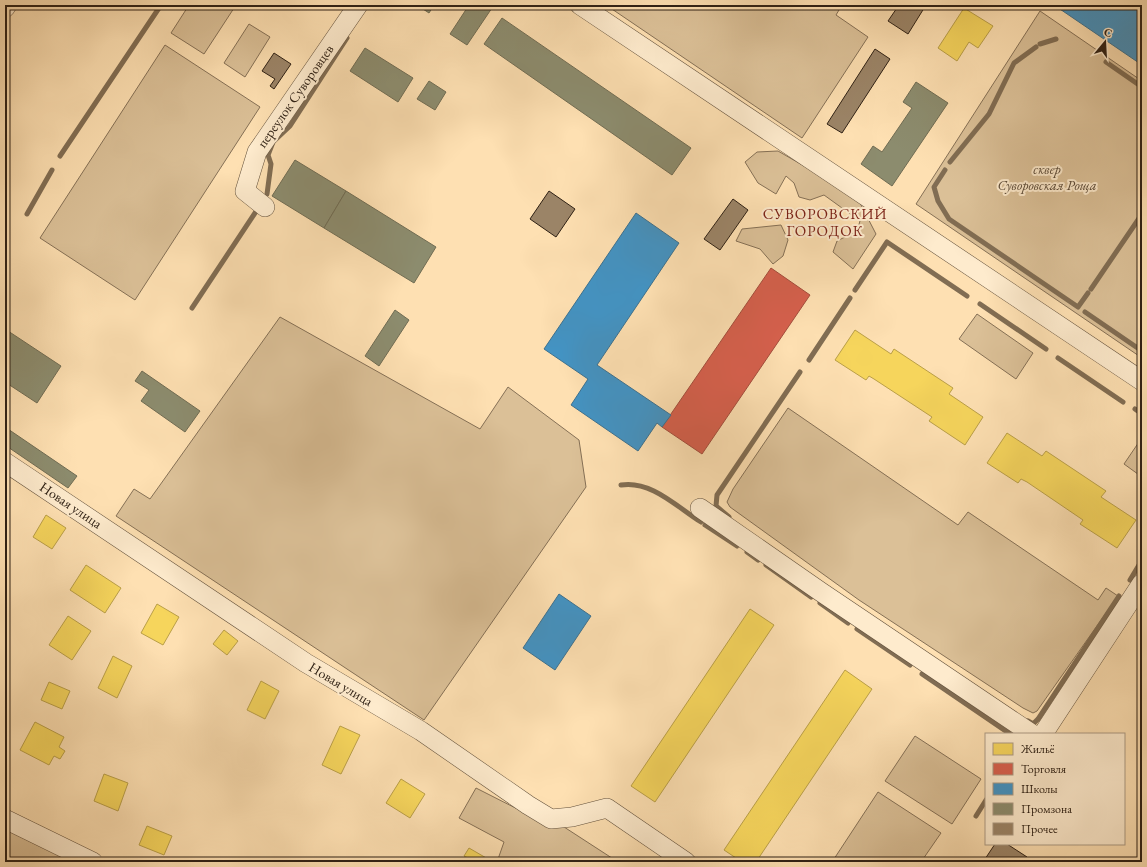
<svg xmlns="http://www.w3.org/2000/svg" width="1147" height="867" font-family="'EB Garamond',serif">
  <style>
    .green { fill: #dbc097; stroke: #857056 }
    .homes { fill: #f6d55c; stroke: #ba9f47 }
    .shops { fill: #d6604d; stroke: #a44d3c }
    .schools { fill: #4393c3; stroke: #3d718f }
    .industry { fill: #8c8c6e; stroke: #706c53 }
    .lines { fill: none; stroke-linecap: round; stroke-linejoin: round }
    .stream { stroke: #816d53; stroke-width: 5 }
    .building { fill: #9b8467; stroke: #2f2115 }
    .minor-casing { stroke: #63513c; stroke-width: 20 }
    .minor { stroke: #feebcd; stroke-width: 19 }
    .labels { text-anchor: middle; stroke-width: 4; stroke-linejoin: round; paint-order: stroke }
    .street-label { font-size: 14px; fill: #2f2115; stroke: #feebcd }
    .park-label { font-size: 14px; font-style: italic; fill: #5a4936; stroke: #feebcd }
    .neighbourhood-label { font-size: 15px; letter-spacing: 1px; fill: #7a1f14; stroke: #feebcd }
  </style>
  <rect width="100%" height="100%" fill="#fee0b2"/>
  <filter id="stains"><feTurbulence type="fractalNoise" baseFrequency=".005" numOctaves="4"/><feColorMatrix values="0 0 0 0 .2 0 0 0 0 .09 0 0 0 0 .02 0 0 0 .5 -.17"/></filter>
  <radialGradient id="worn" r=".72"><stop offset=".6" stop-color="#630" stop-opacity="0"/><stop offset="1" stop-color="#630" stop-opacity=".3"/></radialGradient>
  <g class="green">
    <path d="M189,5H236L204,54L171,33Z"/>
    <path d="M606,5H842L836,15L868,37L802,138Z"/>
    <path d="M1040,11L1142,81V358L916,204Z"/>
    <path d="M249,24L270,37L245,77L224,63Z"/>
    <path d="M165,45L260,107L135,300L40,238Z"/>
    <path d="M778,151L811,170L860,203L876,234L853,269L833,252L837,241L857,231L860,221L824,195L810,200L799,197L794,183L786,176L776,194L758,183L745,162L757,152Z"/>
    <path d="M781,225L788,240L783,256L773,264L760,249L736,241L742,229Z"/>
    <path d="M977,314L1033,353L1016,379L959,339Z"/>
    <path d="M280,317L480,429L508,387L579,440L586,487L424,720L116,516L134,489L150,499Z"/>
    <path d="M788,408L958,525L968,512L1098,600L1106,588L1118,596L1037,711L1033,713L1023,708L859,600L730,507L727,502L733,489Z"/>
    <path d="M1141,439H1142V477L1124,464Z"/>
    <path d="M915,736L981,779L952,824L885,781Z"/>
    <path d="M476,788L545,823L561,825L618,862H497L504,842L459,818Z"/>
    <path d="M878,792L941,833L921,862H832Z"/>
    <path d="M5,826L83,862H5Z"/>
  </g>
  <g class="homes">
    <path d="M964,8L993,26L978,48L969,42L957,61L938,48Z"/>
    <path d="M855,330L891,354L894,349L953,388L949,394L983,417L965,445L929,421L932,417L874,379L869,376L866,380L835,360Z"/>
    <path d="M1007,433L1042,456L1046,451L1106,491L1101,497L1136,520L1117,548L1080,524L1083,520L1027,482L1021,479L1018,483L987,463Z"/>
    <path d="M46,515L66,528L52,549L33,537Z"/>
    <path d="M86,565L121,588L105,613L70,590Z"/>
    <path d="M157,604L179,617L163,645L141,633Z"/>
    <path d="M750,609L774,625L655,802L631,786Z"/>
    <path d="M68,616L91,631L72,660L49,645Z"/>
    <path d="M224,630L238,641L227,655L213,644Z"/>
    <path d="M113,656L132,666L117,698L98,688Z"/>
    <path d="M845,670L872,689L756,862H742L724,850Z"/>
    <path d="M261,681L279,691L265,719L247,710Z"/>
    <path d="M49,682L70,691L62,709L41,700Z"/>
    <path d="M35,722L64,737L59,747L65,751L60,759L54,756L49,765L20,750Z"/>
    <path d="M340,726L360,735L341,774L322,765Z"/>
    <path d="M104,774L128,783L118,811L94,801Z"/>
    <path d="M401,779L425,794L410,818L386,803Z"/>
    <path d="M147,826L172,836L164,855L139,845Z"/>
    <path d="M469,848L488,859L486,862H476L464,856Z"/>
  </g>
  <path class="shops" d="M771,268L810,295L702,454L662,427Z"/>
  <g class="schools">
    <path d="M1054,5H1140L1142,7V65Z"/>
    <path d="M636,213L679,243L597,365L671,415L662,427L657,423L638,451L571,405L588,379L544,349Z"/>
    <path d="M559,594L591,616L555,670L523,648Z"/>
  </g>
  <g class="industry">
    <path d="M417,5H434L429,13Z"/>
    <path d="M469,5H494L467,45L450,34Z"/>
    <path d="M502,18L691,148L672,175L484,44Z"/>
    <path d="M365,48L413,78L398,102L350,71Z"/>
    <path d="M429,81L446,92L435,110L417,99Z"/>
    <path d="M916,82L948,103L892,186L861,164L873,146L882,152L912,108L903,102Z"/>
    <path d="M295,160L346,191L324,228L272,196Z"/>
    <path d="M346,191L436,247L414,283L324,228Z"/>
    <path d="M395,310L409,320L379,366L365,356Z"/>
    <path d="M5,329L61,366L37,403L5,382Z"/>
    <path d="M142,371L200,411L185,432L141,401L149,390L135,381Z"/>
    <path d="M5,427L77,476L68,488L5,445Z"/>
  </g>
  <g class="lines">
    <g class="stream">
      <path d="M1040,44L1056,39"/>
      <path d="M1106,62L1142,87"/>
      <path d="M60,156L161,5"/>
      <path d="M950,162L989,114L1014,63L1036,47"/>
      <path d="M945,170L934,187L938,201L949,219L1078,307L1088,293"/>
      <path d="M267,194L271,164L268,155L273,142L290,126L347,38"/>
      <path d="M27,214L52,170"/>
      <path d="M1091,289L1142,214"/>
      <path d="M855,290L887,242L967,296"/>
      <path d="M980,304L1046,349"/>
      <path d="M192,308L257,210"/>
      <path d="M1085,312L1142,351"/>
      <path d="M1058,358L1123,402"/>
      <path d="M809,360L850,298"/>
      <path d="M1135,409L1142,414"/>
      <path d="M621,485C651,480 677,507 701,522"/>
      <path d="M729,517L716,506L717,495L800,372"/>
      <path d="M705,525L737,546"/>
      <path d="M747,552L758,560"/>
      <path d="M766,565L811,597"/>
      <path d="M1130,580L1142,560"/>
      <path d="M820,603L848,623"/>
      <path d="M857,629L910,665"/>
      <path d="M922,674L1010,734"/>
      <path d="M1028,721L1033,724L1038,719L1119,596"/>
      <path d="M976,816L986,800"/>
    </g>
  </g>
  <g class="building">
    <path d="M899,5H926L908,34L888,21Z"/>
    <path d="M875,49L890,59L842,133L827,124Z"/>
    <path d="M274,53L291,64L274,89L270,86L275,79L262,71Z"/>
    <path d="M549,191L575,209L556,237L530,219Z"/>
    <path d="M733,199L748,210L720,250L704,239Z"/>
    <path d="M995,844H1007L1027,857L1024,862H983Z"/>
  </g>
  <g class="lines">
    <g class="minor-casing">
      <g id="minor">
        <path d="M580,5L1142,381"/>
        <path d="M5,8L7,5"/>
        <path d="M265,207L245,191L257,152L358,5"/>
        <path d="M5,462L306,663L421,731L528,805L551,819L572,817L607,808L686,862"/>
        <path d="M700,508L821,592L1032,734"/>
        <path d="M1043,734L1142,583"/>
        <path d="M5,819L93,862"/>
      </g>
    </g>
    <use href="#minor" class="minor"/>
  </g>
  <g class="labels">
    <g class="street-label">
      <text transform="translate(295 96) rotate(-55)" y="5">переулок Суворовцев</text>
      <text transform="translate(71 505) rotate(34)" y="5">Новая улица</text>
      <text transform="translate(341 684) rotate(31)" y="5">Новая улица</text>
    </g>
    <g class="park-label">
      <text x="1047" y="174">сквер<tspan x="1047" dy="16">Суворовская Роща</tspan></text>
    </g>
    <g class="neighbourhood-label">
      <text x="825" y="219">СУВОРОВСКИЙ<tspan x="825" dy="17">ГОРОДОК</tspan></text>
    </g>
  </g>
  <rect width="1147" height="867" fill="none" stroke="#fee0b2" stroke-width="20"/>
  <rect x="6" y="6" width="1135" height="855" fill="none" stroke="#2f2115" stroke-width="2"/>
  <rect x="10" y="10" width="1127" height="847" fill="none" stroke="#2f2115"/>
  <rect x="985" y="733" width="140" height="112" fill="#feebcd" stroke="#ab9a83"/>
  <rect x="993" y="743" width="20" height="12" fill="#f6d55c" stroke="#ab9a83"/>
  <text x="1021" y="753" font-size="12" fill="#2f2115">Жильё</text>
  <rect x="993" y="763" width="20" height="12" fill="#d6604d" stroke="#ab9a83"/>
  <text x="1021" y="773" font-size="12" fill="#2f2115">Торговля</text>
  <rect x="993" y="783" width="20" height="12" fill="#4393c3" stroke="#ab9a83"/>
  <text x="1021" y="793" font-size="12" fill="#2f2115">Школы</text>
  <rect x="993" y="803" width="20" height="12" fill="#8c8c6e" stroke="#ab9a83"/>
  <text x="1021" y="813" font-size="12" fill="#2f2115">Промзона</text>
  <rect x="993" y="823" width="20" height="12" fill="#9b8467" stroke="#ab9a83"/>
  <text x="1021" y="833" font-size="12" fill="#2f2115">Прочее</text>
  <g transform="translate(1105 42) rotate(18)" stroke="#feebcd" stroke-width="3" paint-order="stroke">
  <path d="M0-3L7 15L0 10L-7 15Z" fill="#2f2115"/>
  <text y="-6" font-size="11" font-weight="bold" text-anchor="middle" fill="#2f2115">С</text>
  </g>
  <rect width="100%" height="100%" filter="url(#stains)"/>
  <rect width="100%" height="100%" fill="url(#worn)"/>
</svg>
